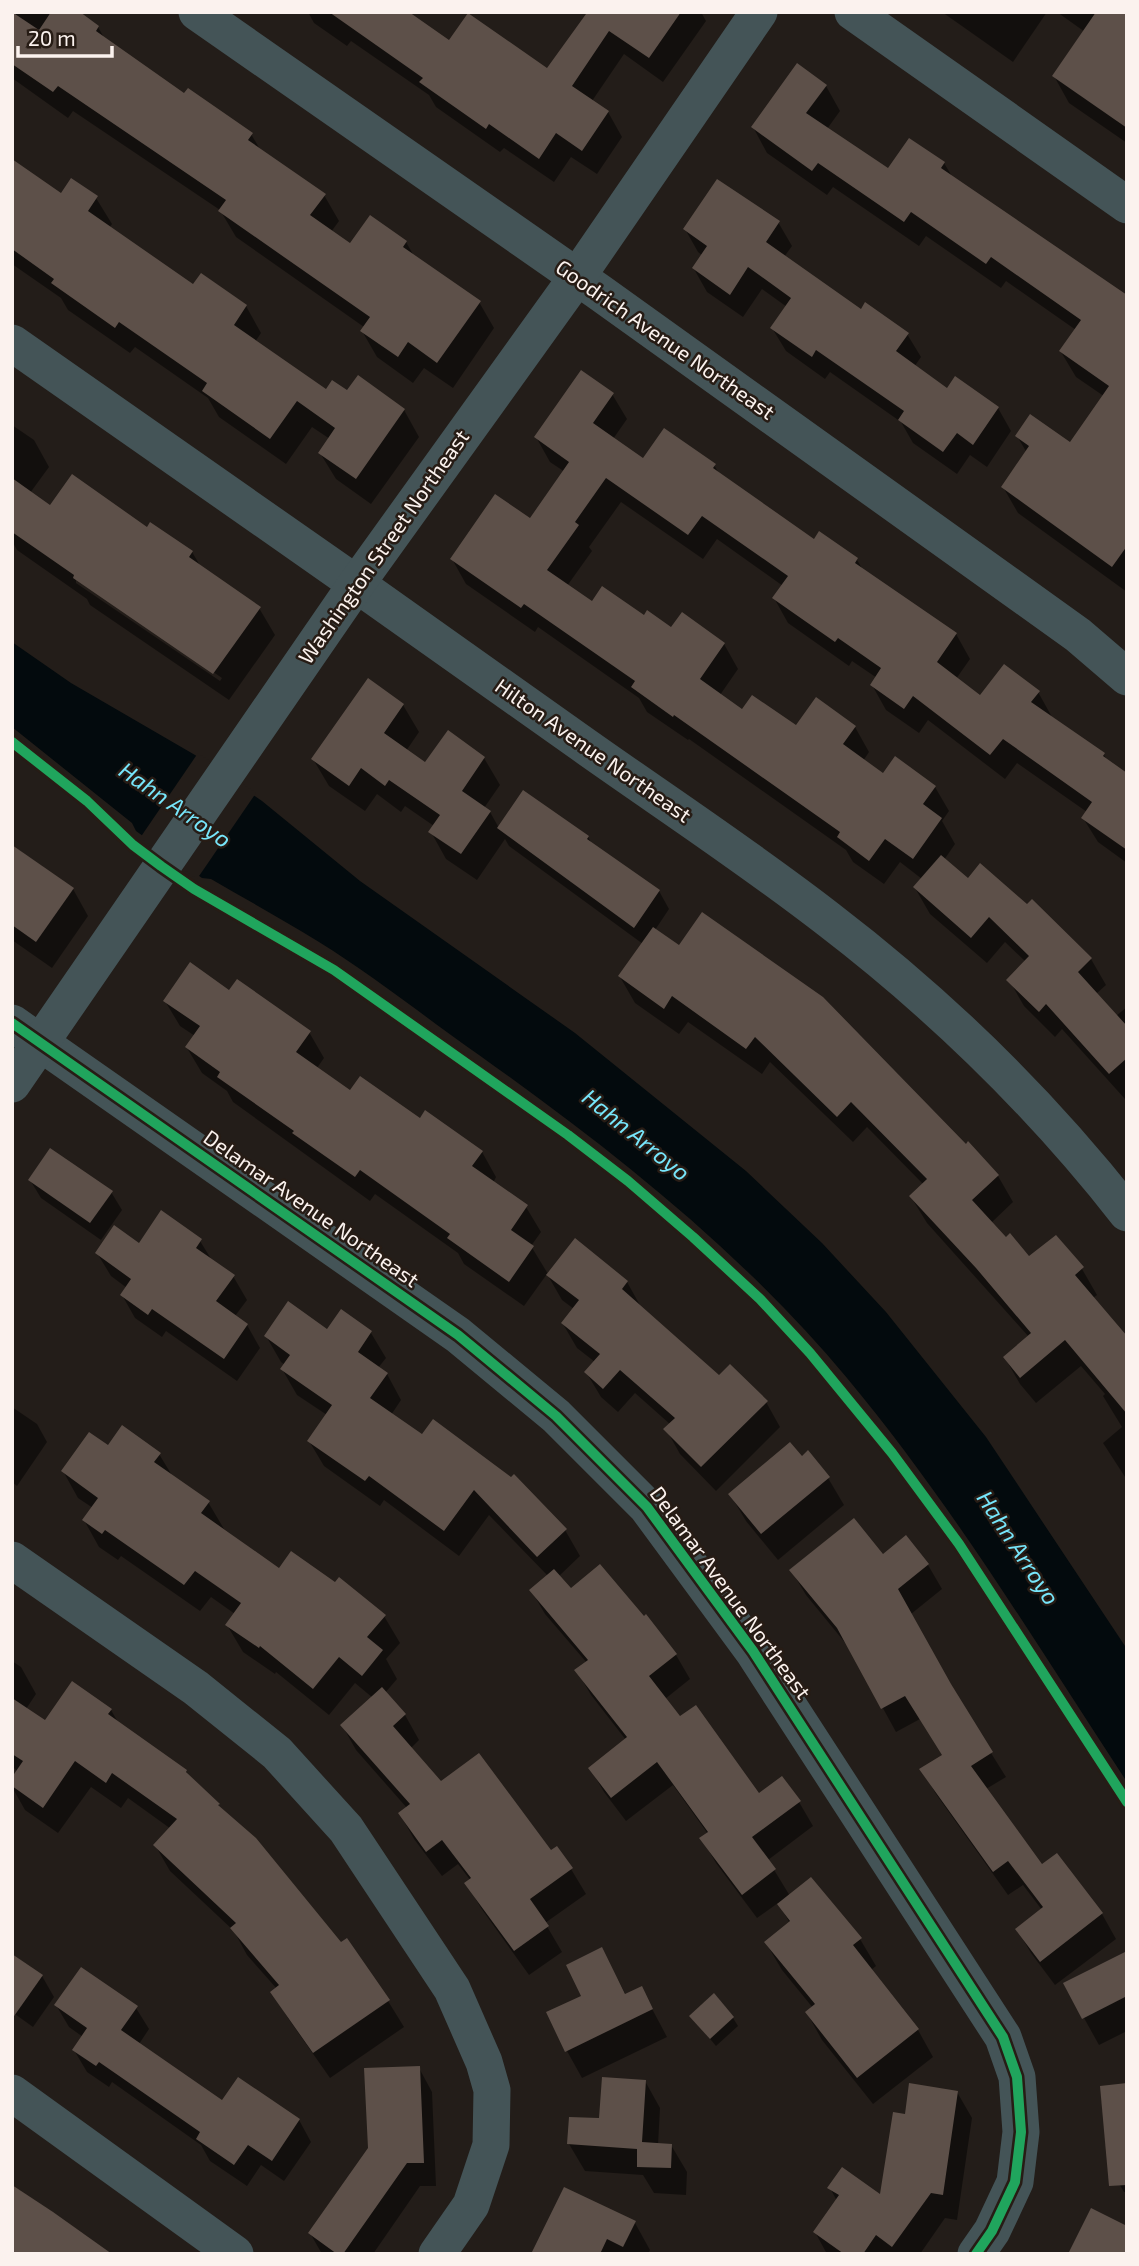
<svg xmlns="http://www.w3.org/2000/svg" width="1139" height="2266" font-family="'Exo 2',sans-serif">
  <style>
    .water { fill: #030a0d }
    .pier { fill: #231d19 }
    .shadow { fill: #0007; fill-rule: evenodd }
    .building { fill: #5d5049 }
    .lines { fill: none; stroke-linecap: round; stroke-linejoin: round }
    .minor { stroke: #445457; stroke-width: 37 }
    .cycleway-casing { stroke: #271c15; stroke-width: 15 }
    .cycleway { stroke: #20a55d; stroke-width: 10 }
    .labels { text-anchor: middle; stroke-width: 5; stroke-linejoin: round; paint-order: stroke }
    .street-label { font-size: 21px; fill: #fbf2ee; stroke: #271c15 }
    .water-label { font-size: 23px; font-style: italic; fill: #77e6fb; stroke: #271c15 }
  </style>
  <rect width="100%" height="100%" fill="#231d19"/>
  <path class="water" d="M12,642L71,683L195,755L262,801L360,881L575,1033L746,1171L822,1243L886,1312L986,1437L1127,1649V1782C1037,1645 952,1504 847,1378C742,1252 612,1150 479,1055C426,1018 374,976 319,942C284,920 247,900 211,879L202,878L136,831L132,823L12,727Z"/>
  <path class="pier" d="M198,753L256,793L197,879L140,838Z"/>
  <g class="shadow">
    <path d="M12,12H77L98,27L106,41L184,96L251,134L261,151L324,195L339,221L331,232L350,246L406,242L414,256L479,302L494,328L453,388L424,368L413,383L377,357L362,331L364,327L236,237L220,210L73,111L68,118L12,78Z"/>
    <path d="M308,12H406L449,42L547,70L589,12H701L706,21L663,82L624,54L592,101L608,112L622,137L597,174L571,157L554,182L504,148L500,152L436,107L429,95L351,41L347,46L314,23Z"/>
    <path d="M942,12H1047L1013,62Z"/>
    <path d="M1057,12H1127V143L1069,103L1054,76L1085,32Z"/>
    <path d="M826,86L840,111L827,129L888,171L910,140L944,163L953,178L1127,297V412L1076,377L1061,352L1076,330L1006,281L1001,288L926,236L919,246L833,187L827,195L767,153L753,127Z"/>
    <path d="M12,179L61,195L96,198L112,224L109,228L194,287L202,275L246,306L261,333L255,342L326,392L347,393L404,410L419,437L371,504L336,479L320,453L330,439L312,427L286,464L219,417L208,398L135,347L130,353L68,310L61,298L12,264Z"/>
    <path d="M778,222L792,246L784,257L861,311L907,334L921,357L914,367L948,390L998,408L1011,431L987,467L970,455L957,474L913,443L901,422L830,372L825,379L786,351L772,328L787,307L762,289L743,317L707,292L694,269L703,256L698,252L685,229Z"/>
    <path d="M612,394L627,419L613,439L643,460L714,465L720,475L814,541L819,533L857,560L863,570L956,634L970,659L956,679L981,697L1038,692L1052,717L1104,755L1108,762L1127,775V863L1098,842L1083,818L1087,812L1017,763L1005,779L928,720L919,733L886,710L872,685L877,678L852,661L849,666L788,623L774,598L783,586L717,539L703,559L621,502L589,547L592,551L567,586L592,603L644,617L672,630L724,644L738,669L720,695L743,711L796,728L855,727L869,752L863,761L884,775L935,787L949,811L942,821L955,844L944,860L968,881L1091,959L1106,985L1096,994L1116,1016L1127,1007V1097L1125,1099L1062,1029L1055,1037L1024,1006L1009,980L1026,962L1005,942L987,963L930,914L915,888L922,879L900,862L884,884L853,862L846,850L689,739L688,740L647,712L639,698L538,627L535,632L466,584L452,559L531,521L565,472L550,462L536,437Z"/>
    <path d="M12,425L34,440L49,467L30,493L50,507L147,529L192,552L201,567L259,608L275,635L229,700L90,605L87,599L17,550L12,541ZM76,578L222,678L220,681L76,583Z"/>
    <path d="M1017,436L1070,445L1127,462V592L1018,513L1003,487L1027,453Z"/>
    <path d="M403,705L419,732L406,751L426,765L484,758L500,785L484,808L490,812L499,828L588,837L592,844L659,891L669,909L655,930L966,1146L998,1176L1013,1202L991,1223L1029,1259L1082,1269L1097,1295L1093,1298L1127,1339V1480L1103,1443L1122,1427L1103,1396L1105,1394L1081,1366L1036,1403L1020,1384L1005,1358L1029,1337L927,1223L911,1197L924,1185L867,1127L853,1142L770,1062L762,1074L688,1022L679,1034L635,1003L620,977L643,944L509,846L505,839L477,880L446,859L431,832L434,826L405,806L401,812L377,794L365,811L329,786L313,759Z"/>
    <path d="M12,847L73,889L88,916L52,968L12,940Z"/>
    <path d="M230,992L309,1032L324,1058L317,1068L351,1092L420,1121L482,1152L496,1177L493,1183L526,1207L541,1232L531,1246L548,1274L627,1282L641,1307L719,1377L766,1402L780,1427L716,1491L680,1454L666,1429L671,1425L635,1393L618,1412L601,1397L586,1372L595,1362L577,1348L563,1324L574,1309L562,1300L547,1274L524,1306L464,1264L458,1253L375,1194L370,1201L233,1102L227,1091L202,1073L187,1048L195,1036L180,1026L165,1001Z"/>
    <path d="M30,1180L111,1192L122,1210L101,1240L41,1198Z"/>
    <path d="M200,1241L213,1262L233,1276L247,1300L235,1316L247,1325L260,1348L237,1381L166,1331L162,1337L135,1318L122,1295L127,1288L111,1276L97,1253L139,1245Z"/>
    <path d="M327,1332L371,1333L386,1358L378,1368L387,1374L401,1400L391,1415L565,1530L580,1556L558,1577L571,1591L676,1655L690,1679L665,1699L680,1718L759,1795L799,1802L813,1826L768,1860L790,1896L860,1939L876,1966L871,1970L918,2030L933,2057L873,2104L822,2040L807,2013L813,2008L782,1970L766,1943L790,1923L778,1903L757,1918L716,1863L702,1839L708,1834L673,1785L626,1821L604,1792L590,1768L626,1740L591,1695L577,1671L587,1663L545,1614L531,1590L548,1576L489,1515L459,1556L384,1500L380,1506L324,1466L309,1441L327,1415L297,1395L282,1369L285,1365L281,1362L266,1336Z"/>
    <path d="M12,1407L37,1424L47,1442L17,1486L12,1482Z"/>
    <path d="M108,1447L159,1454L173,1477L208,1502L224,1529L279,1570L384,1616L400,1643L386,1659L397,1679L385,1693L405,1715L419,1740L411,1748L441,1783L551,1853L571,1869L586,1894L545,1923L562,1952L529,1975L481,1908L467,1884L471,1881L458,1864L442,1876L414,1839L400,1814L407,1808L356,1750L342,1725L373,1698L355,1683L329,1715L276,1672L275,1674L243,1652L227,1625L235,1614L211,1597L200,1611L121,1556L118,1560L99,1547L84,1520L93,1508L78,1498L63,1471Z"/>
    <path d="M801,1458L828,1478L844,1505L778,1560L746,1521L730,1494Z"/>
    <path d="M883,1556L928,1565L942,1589L911,1614L954,1694L1006,1777L986,1789L1042,1867L1056,1856L1102,1914L1116,1939L1055,1985L1031,1953L1017,1929L1042,1910L1023,1885L1008,1895L936,1794L922,1770L944,1756L920,1719L896,1732L851,1650L806,1595L791,1570Z"/>
    <path d="M12,1661L21,1667L36,1694L26,1709L45,1723L111,1710L119,1724L186,1771L190,1778L218,1805L388,2001L404,2027L330,2078L288,2018L272,1992L277,1989L247,1955L234,1931L170,1871L155,1845L171,1829L128,1798L121,1808L91,1787L58,1833L25,1810L12,1787V1780L18,1772L12,1766Z"/>
    <path d="M602,1950L626,1995L641,1988L667,2037L582,2078L567,2051Z"/>
    <path d="M1127,1955V2031L1099,2045L1084,2018Z"/>
    <path d="M42,1976L54,1997L33,2027L12,2012Z"/>
    <path d="M56,2005L136,2008L149,2029L139,2044L222,2103L299,2120L311,2142L284,2181L261,2165L247,2186L210,2161L201,2145L112,2082L109,2087L87,2072L74,2050L83,2037L69,2027Z"/>
    <path d="M691,2016L733,2018L738,2026L716,2046Z"/>
    <path d="M419,2068L432,2092L436,2186H420L373,2254H322L310,2233L369,2148Z"/>
    <path d="M645,2081L660,2108L658,2145H671L687,2172L686,2195L654,2193L643,2175L585,2171L569,2144L601,2120Z"/>
    <path d="M1127,2085V2192H1124L1108,2165Z"/>
    <path d="M957,2092L972,2118L957,2220L945,2218L920,2254H827L815,2232L837,2201L830,2188L882,2197L906,2116Z"/>
    <path d="M635,2223L650,2250L648,2254H533Z"/>
  </g>
  <g class="building">
    <path d="M12,12L39,30L51,12H80L99,26L96,31L184,93L188,88L253,133L248,140L326,194L310,215L350,243L370,215L407,241L403,247L481,301L437,363L408,342L398,357L360,331L370,317L218,211L226,200L58,86L53,92L12,64Z"/>
    <path d="M329,12H409L449,40L468,13L547,68L586,14L583,12H681L649,58L609,31L572,86L609,111L582,151L556,133L539,159L489,124L486,129L419,82L423,78Z"/>
    <path d="M1096,12H1127V128L1052,76Z"/>
    <path d="M797,63L827,85L806,113L888,168L909,138L945,162L941,168L1127,295V546L1112,567L1001,487L1029,446L1015,436L1030,414L1070,442L1109,386L1059,351L1081,320L991,257L986,264L911,212L904,222L818,163L812,171L751,127Z"/>
    <path d="M12,159L61,193L71,178L98,196L88,211L193,284L201,273L247,305L234,325L326,389L332,380L347,390L358,375L405,409L356,479L318,453L335,428L297,401L270,439L202,391L207,383L119,322L115,328L51,283L54,279L12,249Z"/>
    <path d="M717,179L780,221L766,242L861,309L865,302L909,333L896,351L947,388L955,376L999,407L973,445L957,433L943,452L898,420L904,411L816,350L812,357L770,328L791,298L748,267L730,295L692,268L707,246L683,229Z"/>
    <path d="M581,370L614,393L593,423L643,458L664,428L716,464L713,468L814,539L819,531L858,558L855,563L957,633L937,662L980,695L1004,664L1040,691L1031,702L1105,753L1103,756L1127,773V850L1081,818L1092,802L1003,739L990,755L913,696L904,709L870,685L881,668L838,638L835,642L772,598L788,576L702,516L688,535L606,478L575,522L579,525L547,570L592,601L602,586L644,615L647,610L671,627L682,612L725,643L700,679L742,709L752,695L796,725L816,697L856,726L843,744L883,773L895,756L936,786L923,804L942,818L913,859L885,839L869,861L837,837L840,832L674,715L673,717L631,687L635,681L524,604L521,608L450,559L495,494L530,518L569,462L534,437Z"/>
    <path d="M72,474L147,527L150,522L193,551L189,557L261,607L213,674L73,578L74,575L12,532V478L50,505Z"/>
    <path d="M368,678L404,704L384,733L425,762L448,730L485,757L462,791L491,811L461,854L428,832L440,815L389,780L385,786L361,768L349,786L311,759Z"/>
    <path d="M523,790L589,836L587,839L660,890L634,928L497,828Z"/>
    <path d="M12,845L74,888L36,942L12,925Z"/>
    <path d="M941,855L968,878L980,863L1027,904L1032,899L1092,958L1078,972L1127,1026V1058L1109,1074L1046,1004L1039,1012L1006,980L1029,956L989,917L971,938L913,887Z"/>
    <path d="M702,912L823,997L966,1144L968,1141L999,1175L972,1200L1006,1237L1010,1233L1029,1256L1056,1235L1084,1267L1075,1275L1127,1336V1414L1065,1340L1020,1378L1003,1357L1031,1333L976,1268L909,1196L927,1179L851,1102L837,1117L755,1037L746,1049L672,996L664,1009L618,976L653,927L679,945Z"/>
    <path d="M190,962L229,990L237,979L311,1031L296,1052L350,1090L360,1076L420,1118L425,1110L483,1151L472,1166L528,1205L511,1230L534,1246L509,1282L447,1238L450,1234L360,1170L355,1177L292,1133L294,1131L217,1077L220,1072L185,1047L200,1026L163,1001Z"/>
    <path d="M50,1148L113,1191L90,1223L28,1180Z"/>
    <path d="M161,1210L202,1239L196,1248L235,1275L216,1301L248,1324L224,1359L152,1309L148,1315L120,1295L131,1279L95,1253L114,1225L139,1243Z"/>
    <path d="M575,1238L628,1281L622,1289L719,1375L730,1364L768,1401L701,1467L663,1429L675,1418L620,1370L603,1389L584,1372L600,1354L561,1323L579,1300L546,1275Z"/>
    <path d="M288,1301L327,1329L341,1309L372,1331L358,1352L388,1373L370,1398L422,1434L433,1419L511,1477L514,1474L567,1529L537,1557L474,1490L444,1531L369,1476L365,1481L307,1441L332,1405L280,1369L290,1355L264,1336Z"/>
    <path d="M122,1425L161,1453L154,1462L210,1501L201,1513L279,1568L291,1551L335,1582L339,1577L386,1615L367,1637L383,1650L362,1676L339,1657L313,1689L260,1646L259,1648L225,1625L241,1603L195,1571L184,1585L105,1530L102,1534L82,1520L98,1498L61,1471L89,1432L108,1445Z"/>
    <path d="M790,1442L802,1456L808,1450L830,1477L761,1534L728,1494Z"/>
    <path d="M854,1518L883,1554L906,1535L929,1564L898,1589L951,1684L993,1752L971,1766L1042,1864L1057,1853L1103,1913L1040,1962L1015,1929L1043,1907L1008,1861L993,1872L919,1769L942,1755L905,1696L881,1709L837,1628L789,1570Z"/>
    <path d="M600,1564L644,1616L646,1614L677,1654L649,1676L680,1716L696,1705L759,1793L782,1776L801,1801L752,1837L776,1869L742,1895L699,1838L708,1832L657,1762L611,1798L588,1768L627,1737L574,1670L588,1660L529,1590L554,1569L571,1588Z"/>
    <path d="M72,1681L112,1709L108,1714L187,1770L186,1772L220,1804L218,1805L256,1838L341,1942L347,1938L390,2000L313,2053L270,1992L279,1985L230,1928L236,1923L153,1845L177,1819L112,1773L106,1783L75,1761L43,1808L12,1786V1777L23,1761L12,1754V1698L45,1720Z"/>
    <path d="M382,1687L406,1714L393,1726L441,1781L479,1753L551,1850L557,1846L573,1868L530,1899L549,1926L514,1951L464,1883L471,1878L442,1840L426,1852L398,1813L410,1804L340,1725Z"/>
    <path d="M811,1877L862,1938L853,1945L919,2029L857,2078L805,2012L815,2004L764,1942L790,1921L777,1904Z"/>
    <path d="M602,1947L625,1994L642,1986L653,2009L565,2052L546,2012L581,1996L566,1965Z"/>
    <path d="M1127,1951V1996L1082,2019L1063,1983Z"/>
    <path d="M12,1954L43,1975L12,2019Z"/>
    <path d="M81,1967L138,2006L121,2030L222,2100L238,2077L300,2119L272,2161L248,2145L234,2165L196,2139L200,2132L99,2062L96,2066L72,2050L87,2028L54,2005Z"/>
    <path d="M714,1993L734,2017L710,2039L689,2016Z"/>
    <path d="M420,2066L424,2163H407L343,2254H337L308,2233L368,2148L364,2068Z"/>
    <path d="M602,2077L646,2080L642,2142L672,2144L671,2168L637,2167V2149L567,2144L569,2117L599,2118Z"/>
    <path d="M909,2083L958,2091L943,2195L931,2193L892,2247L876,2235L863,2254H844L813,2232L839,2195L827,2188L842,2167L880,2194L893,2112L905,2114Z"/>
    <path d="M1127,2083V2185L1109,2186L1100,2086Z"/>
    <path d="M12,2185L53,2212L112,2254H12Z"/>
    <path d="M564,2187L636,2221L623,2247L607,2239L600,2254H531Z"/>
    <path d="M1091,2208L1127,2226V2254H1068Z"/>
  </g>
  <g class="lines">
    <g class="minor">
      <path d="M197,12L599,292L1078,635L1127,677"/>
      <path d="M853,12L1127,205"/>
      <path d="M12,343C202,475 390,607 578,741C661,800 747,856 828,919C939,1004 1040,1102 1127,1213"/>
      <path d="M12,1023L458,1335L556,1416L647,1507L753,1651L1003,2037L1017,2077L1021,2132L1015,2182L992,2231L976,2254"/>
      <path d="M12,1084L357,583L577,277L759,12"/>
      <path d="M12,1560L196,1688L277,1753L346,1829L452,1989L484,2062L492,2090L491,2145L471,2205L437,2254"/>
      <path d="M12,2093L235,2254"/>
    </g>
    <g class="cycleway-casing">
      <g id="cycleway">
        <path d="M12,742L87,801L133,845L161,866L194,889L334,970L568,1135L628,1181L693,1237L760,1299L810,1353L892,1453L959,1544L1127,1802"/>
        <path d="M12,1023L458,1335L556,1416L647,1507L753,1651L1003,2037L1017,2077L1021,2132L1015,2182L992,2231L976,2254"/>
      </g>
    </g>
    <use href="#cycleway" class="cycleway"/>
  </g>
  <g class="labels">
    <g class="street-label">
      <text transform="translate(665 340) rotate(35)" y="7">Goodrich Avenue Northeast</text>
      <text transform="translate(384 547) rotate(-55)" y="7">Washington Street Northeast</text>
      <text transform="translate(593 751) rotate(35)" y="7">Hilton Avenue Northeast</text>
      <text transform="translate(311 1209) rotate(35)" y="7">Delamar Avenue Northeast</text>
      <text transform="translate(730 1593) rotate(54)" y="7">Delamar Avenue Northeast</text>
    </g>
    <g class="water-label">
      <text transform="translate(175 805) rotate(35)" y="8">Hahn Arroyo</text>
      <text transform="translate(636 1135) rotate(39)" y="8">Hahn Arroyo</text>
      <text transform="translate(1018 1548) rotate(57)" y="8">Hahn Arroyo</text>
    </g>
  </g>
  <rect width="1139" height="2266" fill="none" stroke="#fbf2ee" stroke-width="28"/>
  <path d="M18 46v10h94v-10" fill="none" stroke="#fbf2ee" stroke-width="3.5"/>
  <text x="28" y="46" font-size="21" fill="#fbf2ee" stroke="#271c15" stroke-width="5" paint-order="stroke">20 m</text>
</svg>
